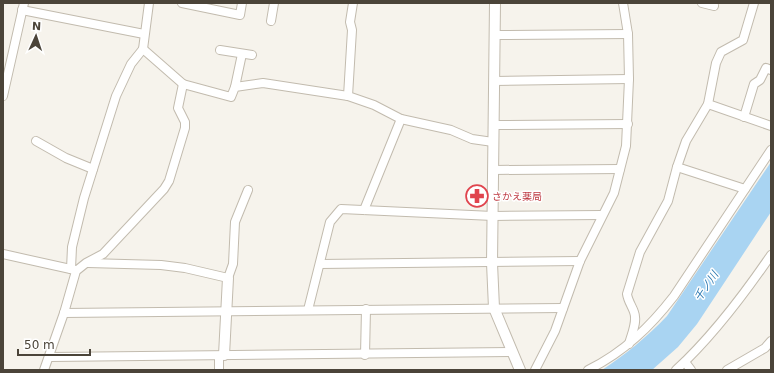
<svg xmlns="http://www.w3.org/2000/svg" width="774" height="373" font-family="'DejaVu Sans','Noto Sans JP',sans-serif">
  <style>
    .water { fill: #a9d4f2 }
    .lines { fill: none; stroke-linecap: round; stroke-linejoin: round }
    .minor-casing { stroke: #c2bbae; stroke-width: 10 }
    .tertiary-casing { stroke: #c2bbae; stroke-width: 12 }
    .minor { stroke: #fff; stroke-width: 8 }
    .tertiary { stroke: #fff; stroke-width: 10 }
    .labels { text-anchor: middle; stroke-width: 3; stroke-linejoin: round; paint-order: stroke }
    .health-label { font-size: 10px; fill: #be3a42; stroke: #fff; text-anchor: start }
    .water-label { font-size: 11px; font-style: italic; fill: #2e7ab2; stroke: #fff }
  </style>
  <rect width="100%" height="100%" fill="#f6f3ec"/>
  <path class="water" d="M771,162V212L697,324L678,347L652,370H602C626,354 647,337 667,316Z"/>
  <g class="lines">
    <g class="minor-casing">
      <g id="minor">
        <path d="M182,3L240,15L242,3"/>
        <path d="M702,3L714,6"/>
        <path d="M22,10L144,34"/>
        <path d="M271,21L274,3"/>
        <path d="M494,35L628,34"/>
        <path d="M143,49L183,84L231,97L235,87L263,83L348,96L374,105L401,119"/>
        <path d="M220,50L252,55"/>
        <path d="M494,81L629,79"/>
        <path d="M235,87L242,54"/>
        <path d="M3,96L24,3"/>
        <path d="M348,96L352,30L350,22L353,3"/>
        <path d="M708,104L771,126"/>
        <path d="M744,117L754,84L760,80L766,68L771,70"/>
        <path d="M494,125L628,124"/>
        <path d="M36,141L66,158L93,169"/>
        <path d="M677,167L745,189"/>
        <path d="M494,170L620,169"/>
        <path d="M364,210L401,119L451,130L472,139L493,142"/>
        <path d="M3,254L75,270"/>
        <path d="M88,263L161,265L185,268L228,278L233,264L235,222L248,190"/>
        <path d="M320,264L580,261"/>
        <path d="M71,269L72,247L84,198L116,96L131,64L143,49L149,3"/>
        <path d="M308,310L330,222L341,209L493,216L602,215"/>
        <path d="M64,313L563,308"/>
        <path d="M629,344C631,335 638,322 634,312C632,306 628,301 627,294L640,252L668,201L677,167L686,141L708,104L716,63L721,52L743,40L754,3"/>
        <path d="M365,355L366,309"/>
        <path d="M219,356V370"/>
        <path d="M50,357L512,352"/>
        <path d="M685,362L691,370"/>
        <path d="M44,370L64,313L76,271L86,263L103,254L164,189L169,181L185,128V122L178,108L183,84"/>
        <path d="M535,370L555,331L580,261L614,193L626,146L629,79L628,34L623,3"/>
        <path d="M588,370C624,352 650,327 674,296L771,150"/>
        <path d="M676,370C712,337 743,296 771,255"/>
        <path d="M727,370L765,348L771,341"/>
      </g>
    </g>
    <g class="tertiary-casing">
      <g id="tertiary">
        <path d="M495,3L492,263L494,308L520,370"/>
        <path d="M224,355L228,278"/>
      </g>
    </g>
    <use href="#minor" class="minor"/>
    <use href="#tertiary" class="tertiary"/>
  </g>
  <defs>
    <g id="pharmacy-ring" transform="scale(1.15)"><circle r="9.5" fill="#fff" stroke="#e0444e" stroke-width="1.5"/><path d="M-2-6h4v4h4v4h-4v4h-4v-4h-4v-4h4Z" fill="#e0444e"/></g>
  </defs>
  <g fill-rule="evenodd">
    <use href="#pharmacy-ring" x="477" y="196"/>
  </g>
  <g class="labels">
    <g class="health-label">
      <text x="492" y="200">さかえ薬局</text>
    </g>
    <g class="water-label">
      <text transform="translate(706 286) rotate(-56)" y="4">千ノ川</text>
    </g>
  </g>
  <rect width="774" height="373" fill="none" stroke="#4b4439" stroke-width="8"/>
  <g transform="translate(36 36) rotate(3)" stroke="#ffffff" stroke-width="3" paint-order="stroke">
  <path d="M0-3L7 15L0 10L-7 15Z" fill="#4b4439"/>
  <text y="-6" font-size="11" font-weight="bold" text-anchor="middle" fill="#4b4439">N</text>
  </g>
  <path d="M18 349v6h72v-6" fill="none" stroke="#4b4439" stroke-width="2"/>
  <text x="24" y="349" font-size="12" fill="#4b4439" stroke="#ffffff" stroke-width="3" paint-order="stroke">50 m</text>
</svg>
